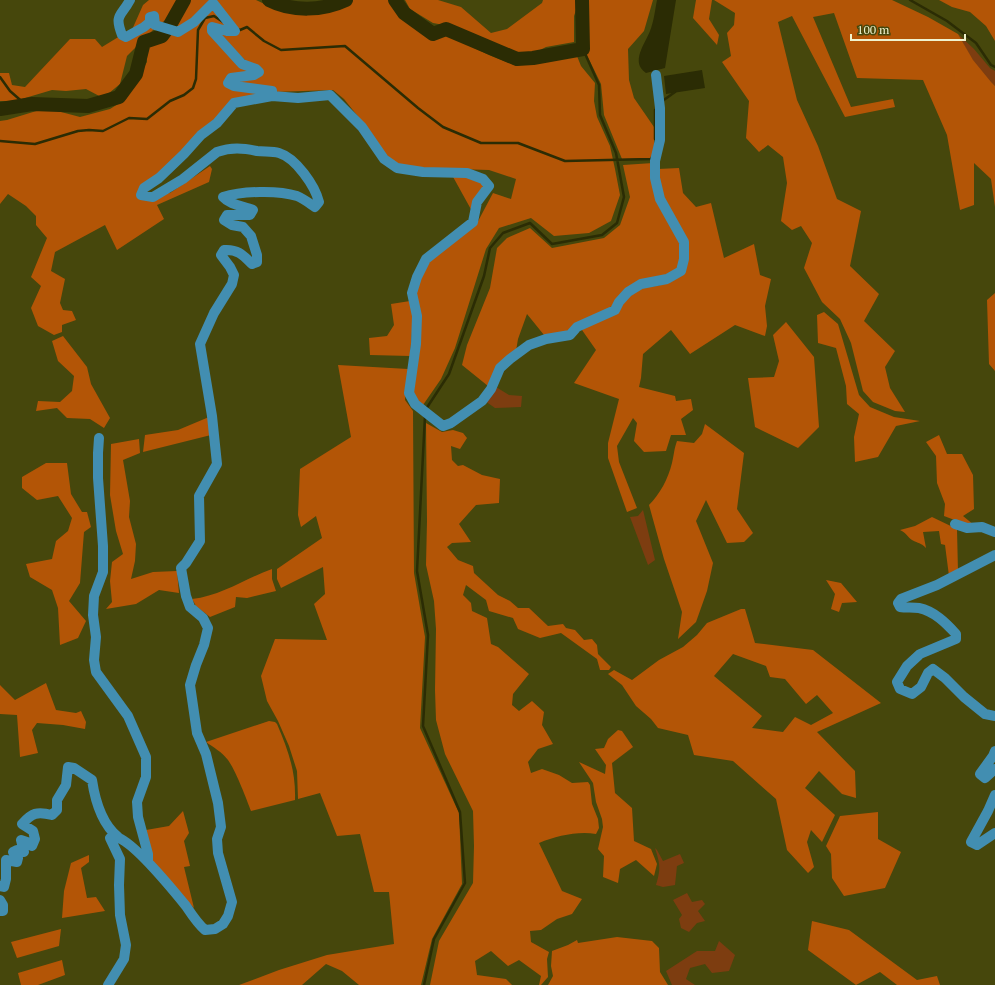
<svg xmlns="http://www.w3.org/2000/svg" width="995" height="985" viewBox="0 0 995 985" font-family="'PT Serif',serif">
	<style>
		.green { fill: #7d3d10 }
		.forest { fill: #b35506; fill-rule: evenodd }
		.water { fill: #2b2c04 }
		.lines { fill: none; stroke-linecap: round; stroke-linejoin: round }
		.stream { stroke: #2b2c04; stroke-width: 2.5 }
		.river { stroke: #2b2c04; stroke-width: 14 }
		.minor { stroke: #428eb1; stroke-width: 10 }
	</style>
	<rect width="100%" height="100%" fill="#46470c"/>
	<path class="green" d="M958 34 974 49 990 68 995 71V86C978 73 968 52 958 34Z
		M496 387 509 395 522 396 521 407 495 408 485 401Z
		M643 510 655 560 648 565 630 517 638 516Z
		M655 848 657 850 663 861 680 854 684 863 677 866 675 885 663 887 656 885C661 868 660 864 655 848Z
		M687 893 692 902 702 900 705 904 698 911 705 921 697 923 689 932 681 928 679 919 682 915 673 900Z
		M719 941 735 955 729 971 712 973 705 964 690 968 686 979 695 985H672L666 971 697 951H715Z"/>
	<path class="forest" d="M149 0H177L166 20 161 23 149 22 131 32 143 5Z
		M187 0H256L275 9 294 13 321 14 351 0H390L398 12 489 55 514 65C534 58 553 48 575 51L581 66 595 83 594 101 597 117 610 146 615 169 620 195 611 221 589 233 554 236 531 218 499 228 486 249 455 348 441 379 423 405 411 394 416 293 421 276 429 261 476 225 493 193 511 199 516 179 489 170 424 168 398 164 386 155 364 124 344 99 333 90 273 92 236 84 248 76 250 66 214 31 236 32 213 1 180 29 171 27Z
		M405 0H438L461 7 491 33 507 29 542 3 543 0H577V7L574 16V42L546 47 536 52 516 55 492 46 444 25 433 23 410 9Z
		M583 0H653L644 31 628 49 629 80 634 98 654 127V158L622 159 604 115 601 84 581 43Z
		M696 0H712L709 19 719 35 717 45 693 18Z
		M714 0H892L928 17 958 34 973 60 991 82 995 86V207L991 179 974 163V205L960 210 947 135 923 80 857 78 834 13 813 17 851 107 893 99 895 107 845 117 792 16 778 22 797 100 818 146 837 199 861 211 850 266 879 294 864 321 895 351 885 367 890 388 905 412 895 411 873 402 863 391 851 343 840 319 822 302 804 268 812 243 801 226 792 230 781 221 787 183 783 157 768 145 759 152 746 138 749 101 722 62 731 56 727 33 734 25 735 13Z
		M939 0H995V41L986 26 970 12 952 7Z
		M213 5 232 29 211 26 256 71 226 85 270 92 232 102 138 196 170 193 210 166 212 169 209 182 157 205 164 219 117 250 105 225 55 252 51 271 65 279 60 303 63 310 72 311 76 320 62 325V332L54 335 38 326 31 308 41 286 31 277 47 238 36 225V216L26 206 8 194 0 204V121L7 120 46 108 80 117 110 109 126 99 147 62 145 46 164 38 169 31 178 34Z
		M151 23 156 27 127 56 120 84 103 98 86 89 66 91 52 90 15 101H0V73H9L12 85 25 87 70 39H95L102 47 120 36Z
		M653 163V180L682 244 678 270 666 278 639 282 614 305 566 333 544 335 527 314 518 339 516 351 488 386 462 365 467 345 490 288 497 248 507 238 530 228 552 248 604 238 620 225 630 197 623 165Z
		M679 168 683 193 696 207 711 203 724 258 754 244 760 275 771 279 765 306 767 326 765 336 735 325 690 354 671 330 643 354 641 378 639 387 675 396 676 401 691 399 693 410 681 419 686 435H671L666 451 644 452 634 441 637 423 633 418 617 446 619 462 637 508 627 512 608 458V443L619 399 574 383 596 350 582 330 643 287 657 286 670 282 689 257 662 196 658 169Z
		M452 175C465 175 477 176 485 187L473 213Z
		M995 293V371L989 364 987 300Z
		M410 301 413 319 410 356 370 355 369 338 387 336 394 325 391 304Z
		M824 312 838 324 859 395 870 407 894 417 920 421 896 426 878 457 855 462 854 437 859 414 847 404 846 386 836 348 818 343 817 315Z
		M786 322 814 357 819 427 798 448 755 427 748 378 774 377 779 361 773 335Z
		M63 336 87 367 91 384 110 418 104 428 90 419 67 418 57 408 36 411 38 401 60 402 72 391 74 376 58 361 52 341Z
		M338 365 408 369 405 400 413 411 414 573 425 637 420 728 459 813 462 884 432 939 421 985H359L342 971 326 964 302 985H239L279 970 327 955 394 944 389 892H374L360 834 337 836 320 793 298 799 297 771 289 746 278 721 267 701 261 676 275 639 327 640 314 604 325 594 323 567 281 588 277 579V569L322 538 316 516 301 527 298 515 300 469 351 437Z
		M209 417 211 435 143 452 145 435 178 430Z
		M426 423 442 432 453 430 463 433 467 438 460 449 451 446 452 460 458 466 463 465 482 475 500 479 499 503 476 505 459 524 471 542 452 543 447 547 458 560 473 566 474 573 498 595 510 601 518 608H529L548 626 563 624 566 628 575 630 584 640 592 639 597 645 598 654 611 667 609 670H600L597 659 561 633 540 638 518 629 513 618 489 611 486 600 466 585 463 595 471 603 472 611 487 618 491 644 498 647 529 674 513 694 512 705 519 711 532 701 544 712 542 725 553 744 538 749 528 762 531 773 542 769 559 775 572 783 588 782 590 785 592 804 598 819 599 828 596 834C577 831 557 836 539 843L562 891 582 899 572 914 557 919 541 930 530 931 531 942 549 952 547 959 548 977 541 985H539L541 976 519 960 508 966 491 951 475 961 477 975 506 979 512 985H430L439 941 473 883 474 846 473 811 445 754 436 720 435 690 436 629 434 601 426 565 427 521Z
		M705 424 744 453 737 509 753 533 744 542 727 543 706 500 696 521 713 563 707 591 696 622 678 639 682 612 664 559 649 505C660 494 668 479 672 463 674 455 674 449 677 441L694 443 702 434Z
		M939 435 947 454H962L973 475 974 509 963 516 974 525 965 524 944 516 945 504 937 483 936 456 926 442Z
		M139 439 140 453 123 460 130 501 129 517 136 544 135 561 131 579 153 572 177 571 179 593 159 590 136 604 106 609 112 602 110 581 112 562 123 554 116 531 110 495 111 444Z
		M46 463H67L71 494 82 512H87L91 527 84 532 80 583 69 601 86 621 78 638 60 645 58 608 52 590 30 577 26 564 52 559 56 541 68 531 72 518 58 496 37 500 22 488V477Z
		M932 517 957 529 958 572 949 576 945 545 941 544 939 531 923 532 926 548C920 542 919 544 912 540 907 537 907 533 900 530L915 526Z
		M272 569V579L276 591 247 598 236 597 235 607 210 617 196 606 192 599C221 596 246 578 272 569Z
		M826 580 841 583 857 602 842 603 839 612 831 609 835 594Z
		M741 609H745L755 643 813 650 881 703 817 732 855 771 856 798 842 794 819 771 805 788 835 815 822 842 811 830 807 842 814 867 808 873 787 850 776 799 733 761 694 755 688 735 658 728 651 719 636 706 622 685 608 674 614 670 632 680 659 660 683 647 697 635 707 623ZM733 654 766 666 770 677 785 679 806 704 817 695 833 713 811 725 795 717 783 732 752 728 762 716 714 676Z
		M46 683 56 710 76 713 81 711 86 722 85 729 63 725 37 723 32 730 38 753 20 757 17 715 0 714V685L15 700Z
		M269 721 275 722 277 724C288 750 296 771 295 800L251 811C246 798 236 771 228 760 222 752 213 747 206 742Z
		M618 730 622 731 633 747 612 763 615 793 632 808 634 841 651 849 657 864 654 876 636 860 620 869 618 883 603 877 604 856 598 849 603 827 602 819 596 802 593 783 579 762 605 774 606 765 595 749 604 748 608 739Z
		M183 811 189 833 184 841 190 866 184 867 194 908 173 888 150 862 146 830 169 826Z
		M878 812V839L901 852 885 888 844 896 832 878 831 854 826 846 840 816Z
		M89 855V862L81 868 87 898 96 897 105 911 62 918 64 891 71 863Z
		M812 921 849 930 917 980 937 976 940 985H897L880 972 856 985 808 950Z
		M61 929 59 946 17 958 11 942Z
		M617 937 652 941 659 948 660 972 668 985H548L553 976 551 966 552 951 568 945 577 940 578 943Z
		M62 960 65 975 38 985H21L18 973Z"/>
	<path class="water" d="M657 0H676L665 68 646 73C630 62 645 44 650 31 654 21 655 10 657 0Z
		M702 70 705 88 666 94 664 76Z"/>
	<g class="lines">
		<path class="stream" d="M910 0 947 21 976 43 991 65 995 67
			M238 29 240 30 247 27 264 41 281 50 345 46 418 108 443 127 481 143H518L565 161 651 159 652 157
			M0 77 10 91 26 105
			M661 102 675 92
			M655 139V110
			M0 141 35 144 78 131 89 130 103 131 129 118 147 119 170 101 184 95 193 88 196 79 198 30 205 18 214 16 223 22
			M426 409 449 374 484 276 490 248 503 233 530 223 552 244 602 235 617 223 624 197 616 153 600 115 599 85 583 49
			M424 985 434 939 465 883 460 812 423 726 428 635 417 571 425 416"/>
		<path class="river" d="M269 0C292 12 323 11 346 0
			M395 0 404 13 433 34 446 29 517 59 533 58 583 49 582 0
			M0 109 32 104 88 106 119 97 136 74 144 42 162 36 170 25 184 0"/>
		<path class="minor" d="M130 0C121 17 114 14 122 35L126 37 144 27 150 22V17L154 16 155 25 178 32 194 22 213 3 235 31H227L212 27V31L242 64 256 69 259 72 254 75 231 78 228 83 234 86 272 91V96
			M99 438 98 453V478L103 546V572L94 596 93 615 96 637 94 660 96 672 128 716 146 757V777L137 802 138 817 148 854V862
			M955 524 967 528 982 527 995 532
			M995 555 937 585 901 599 898 603 900 607C906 608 913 607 919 608 934 611 946 623 956 634V639L920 654 907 666 897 682 900 689 912 694 921 687 928 673 933 669 945 678 964 697 985 714 995 716
			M995 751 993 756 980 774 985 778 995 769
			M995 795 988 811 971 842 977 845 995 833
			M0 886 4 887 6 879V860L17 862 18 858 13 852 17 850 24 852 21 840 27 842 32 846 35 839 33 831 22 824C32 813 37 811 52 815L57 810V800L66 785 68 767 74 768 92 780C95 800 102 824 118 837
			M0 900 3 905V911H0
			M108 985 124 959 126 945 120 915 119 885 120 859 110 838C113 838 116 837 119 838 137 846 173 890 186 906 192 915 197 923 205 930L215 929 223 924 228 916 232 902 218 853 217 839 221 827 218 803 206 754 197 733 190 685 196 665 204 645 208 628 203 618 190 607 186 596 181 568 186 563 200 541 199 496 217 464 212 416 200 344 214 313 232 284 234 275 230 267 221 255 224 250C238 249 243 255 252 264L257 262V255L251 236 243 227 232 225 224 220 227 215H250L253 210C243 206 230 205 223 197 242 191 278 190 297 196 304 199 309 203 315 207L319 202C315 186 296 158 279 153 272 151 264 152 257 151 243 148 231 147 217 152L183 179 153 197 141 195 144 188 159 178 184 154 201 135 217 123 234 103 272 96 298 98 330 95 362 127 384 159 397 168 423 172 467 173 483 179 489 186 477 202 473 222 426 259 417 277 412 293 417 316 416 344 409 393 415 404 443 426 451 423 482 401 491 389 500 368 510 359 529 345 546 339 570 335 577 327 615 310 619 302 628 292 641 284 667 279 681 271 684 259V242L660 199 655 178V161L660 140V108L656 75"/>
	</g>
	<path d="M851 34v6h114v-6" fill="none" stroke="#f0f2cd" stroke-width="2"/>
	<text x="857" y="34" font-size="12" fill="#f0f2cd" stroke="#46470c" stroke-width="3" paint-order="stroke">100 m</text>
</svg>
